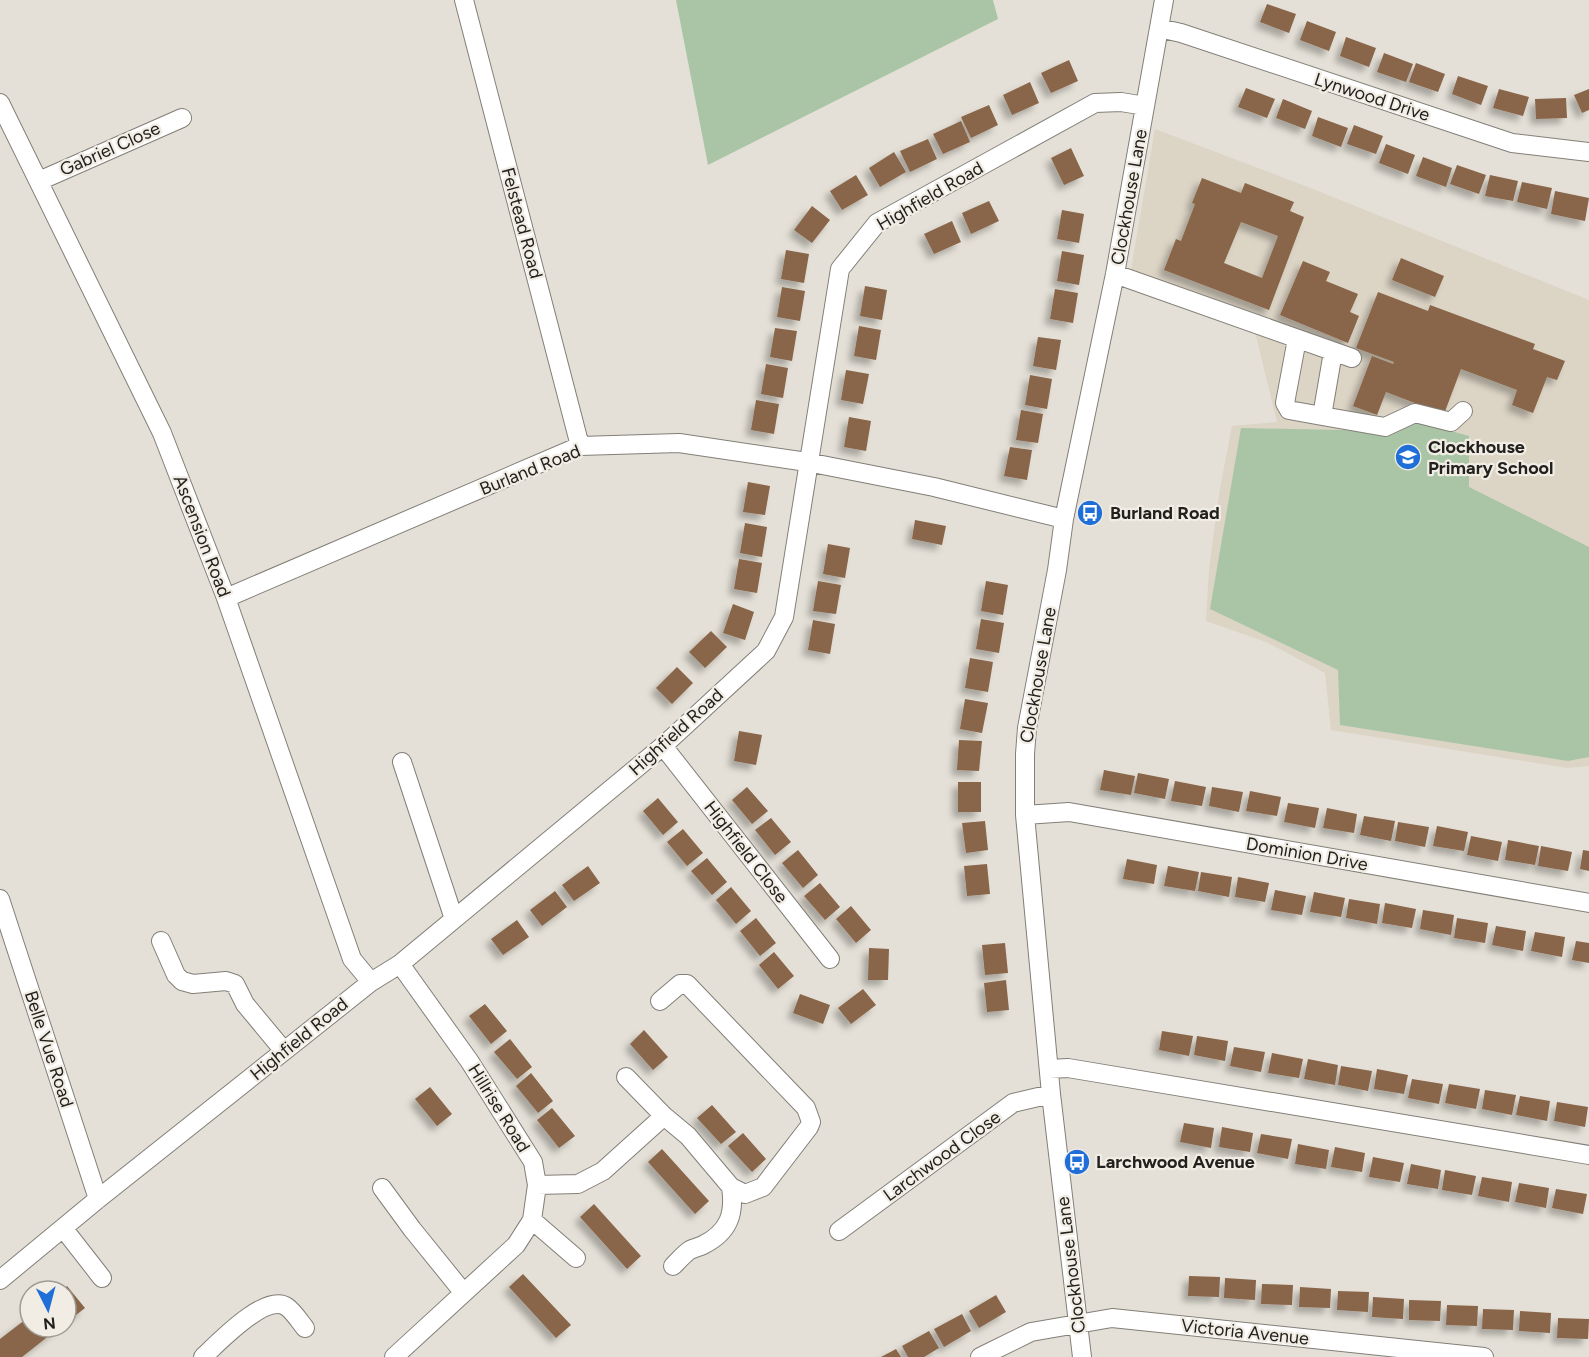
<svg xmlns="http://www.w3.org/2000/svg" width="1589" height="1357" viewBox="0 0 1589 1357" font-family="Figtree,sans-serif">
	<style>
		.built { fill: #dcd4c5 }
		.green { fill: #a9c5a6 }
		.building { fill: #896548; fill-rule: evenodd; filter: url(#shadow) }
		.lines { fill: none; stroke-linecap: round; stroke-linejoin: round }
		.minor-casing { stroke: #827f77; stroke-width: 20 }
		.minor { stroke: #fff; stroke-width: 18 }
		.labels { text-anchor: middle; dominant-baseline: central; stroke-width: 4.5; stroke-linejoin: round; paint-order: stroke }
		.street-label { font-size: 18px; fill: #22211d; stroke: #f1ede4 }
		.poi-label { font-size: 18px; font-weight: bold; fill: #22211d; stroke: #f1ede4; text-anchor: start }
	</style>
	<defs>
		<filter id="shadow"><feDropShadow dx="-5.5" dy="5.5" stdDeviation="3" flood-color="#0004"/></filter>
	</defs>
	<rect width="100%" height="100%" fill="#e4e0d7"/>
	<path class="built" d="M1155 129 1308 187 1589 300V766L1567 768 1331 730 1325 673 1266 642 1206 621 1209 569 1220 488 1232 426 1277 422 1253 324 1129 281Z"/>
	<path class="green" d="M676 0H993L998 19 708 165Z
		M1415 421 1469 436V487L1589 547V757L1568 761 1340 725 1338 670 1210 609 1241 428 1388 431Z"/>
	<path class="building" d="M1267 4 1296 14 1289 33 1260 22Z
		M1307 21 1336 32 1329 51 1300 40Z
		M1346 37 1376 48 1369 67 1340 56Z
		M1384 53 1413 64 1406 82 1377 72Z
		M1069 60 1078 81 1051 93 1041 73Z
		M1416 63 1445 74 1438 92 1409 82Z
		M1458 76 1488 86 1481 105 1452 94Z
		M1030 82 1039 103 1012 115 1003 95Z
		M1246 88 1275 99 1267 118 1238 107Z
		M1499 89 1529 97 1523 116 1493 108Z
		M1589 89V110L1582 113 1574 95Z
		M1566 98 1567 118 1536 119 1535 99Z
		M1283 99 1312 111 1305 129 1276 118Z
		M989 105 998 125 971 138 961 117Z
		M1318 117 1348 128 1341 147 1312 136Z
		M961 121 970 142 943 154 933 134Z
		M1354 125 1383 136 1376 154 1347 144Z
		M928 139 937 159 910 172 900 151Z
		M1386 144 1415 155 1408 174 1379 163Z
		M1071 148 1084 176 1064 185 1051 158Z
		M894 152 906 172 880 187 869 168Z
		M1423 157 1452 168 1446 187 1416 176Z
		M1457 165 1486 175 1479 194 1450 184Z
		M856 175 868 195 842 210 830 191Z
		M1490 175 1518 181 1513 201 1485 196Z
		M1202 178 1241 193 1245 183 1294 202 1290 211 1304 217 1269 310 1164 270 1176 239 1181 241 1195 204 1192 203ZM1241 222 1278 236 1262 278 1224 263Z
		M1522 182 1552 188 1547 209 1517 202Z
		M1555 191 1589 198 1585 221 1551 214Z
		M989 201 999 221 971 234 962 213Z
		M812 206 830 220 812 243 794 230Z
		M1062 210 1084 214 1079 243 1057 239Z
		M952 221 961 242 934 254 924 234Z
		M786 250 809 254 804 283 781 279Z
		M1062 251 1084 255 1079 285 1057 281Z
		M1401 258 1444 276 1435 297 1392 280Z
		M1303 261 1330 272 1326 281 1358 294 1350 312 1359 316 1348 343 1280 315Z
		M865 286 887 290 882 320 860 316Z
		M782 287 805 291 800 321 777 317Z
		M1055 289 1078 293 1073 323 1050 319Z
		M1378 292 1428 311 1430 305 1535 344 1533 349 1565 361 1557 380 1547 377 1533 413 1512 405 1517 390 1461 369 1444 414 1386 392 1377 415 1353 406 1372 356 1393 364 1394 362 1356 348Z
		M859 326 881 330 876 360 854 356Z
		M775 328 797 331 792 361 770 357Z
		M1038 337 1061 340 1056 370 1033 366Z
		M766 364 788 368 783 398 761 394Z
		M846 370 869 374 863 404 841 400Z
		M1030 375 1052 379 1047 409 1025 405Z
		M756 400 779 404 774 434 751 430Z
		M1021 410 1043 414 1038 443 1016 440Z
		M849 417 871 421 866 451 844 447Z
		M1010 447 1032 450 1027 480 1004 476Z
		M748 482 770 486 765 515 743 512Z
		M915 520 946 526 942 545 912 539Z
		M745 523 767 527 762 557 740 553Z
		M828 544 850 548 845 578 823 574Z
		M739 559 762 563 757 593 734 589Z
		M818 581 841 585 836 614 813 611Z
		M986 581 1008 585 1003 615 981 611Z
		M733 604 754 612 745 640 723 633Z
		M981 619 1004 623 999 653 976 649Z
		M813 620 835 624 830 654 808 650Z
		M711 631 727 647 705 668 689 652Z
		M970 658 993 662 988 692 965 688Z
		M677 667 693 683 672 704 656 688Z
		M965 699 988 703 982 733 960 729Z
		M739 731 762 735 756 765 734 761Z
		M959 740 982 741 979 771 957 770Z
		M1104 770 1135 776 1131 795 1100 790Z
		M1138 773 1169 779 1165 799 1134 793Z
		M1175 781 1206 787 1202 806 1171 801Z
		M958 782H981V812H958Z
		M747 787 768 811 752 824 732 800Z
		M1212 787 1243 792 1239 812 1209 806Z
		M1250 791 1281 797 1277 816 1246 811Z
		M658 798 678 822 663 835 643 811Z
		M1288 803 1319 808 1315 828 1284 822Z
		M1327 808 1357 814 1354 833 1323 828Z
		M1364 816 1395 821 1391 841 1360 835Z
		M771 818 791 842 775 855 755 830Z
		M985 821 988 850 966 853 962 823Z
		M1398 822 1429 827 1425 847 1395 841Z
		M1437 826 1468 832 1464 851 1433 846Z
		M683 829 703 853 687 866 667 842Z
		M1471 836 1502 842 1498 861 1467 855Z
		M1508 840 1539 846 1535 865 1505 860Z
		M1541 846 1572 852 1568 871 1538 866Z
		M798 850 818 875 803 888 782 863Z
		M1583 850 1589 851V871L1580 869Z
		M707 858 727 882 712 895 691 871Z
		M1127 859 1157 865 1154 884 1123 879Z
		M987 864 990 894 967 896 964 866Z
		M588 866 600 883 574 901 562 885Z
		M1168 866 1199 872 1195 891 1164 886Z
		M1201 872 1232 877 1229 897 1198 891Z
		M1238 877 1269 883 1265 902 1235 897Z
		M820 883 840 907 825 920 804 896Z
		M731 887 751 911 736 924 716 900Z
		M1275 890 1306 896 1302 915 1271 910Z
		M555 891 567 907 542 926 530 910Z
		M1314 892 1345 898 1341 917 1310 912Z
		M1349 899 1380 904 1377 924 1346 918Z
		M1385 903 1416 909 1412 928 1382 923Z
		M851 906 871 930 856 943 836 919Z
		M1423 910 1454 915 1451 935 1420 929Z
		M756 918 776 943 760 956 740 931Z
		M1457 918 1488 923 1485 943 1454 938Z
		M517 920 529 937 503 955 491 939Z
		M1496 926 1526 931 1523 951 1492 945Z
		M1535 932 1565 937 1562 957 1531 951Z
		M1576 941 1589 943V963L1572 960Z
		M1005 943 1008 973 985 975 982 945Z
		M869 948 889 949 888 980H868Z
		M774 952 794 976 778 989 759 965Z
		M1006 980 1009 1010 987 1012 984 983Z
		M863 989 876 1005 851 1024 838 1008Z
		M800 994 830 1005 823 1024 793 1013Z
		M485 1004 507 1031 491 1044 469 1016Z
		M644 1030 668 1057 653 1070 630 1044Z
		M1162 1031 1193 1036 1189 1056 1159 1050Z
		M1197 1036 1228 1041 1225 1061 1194 1055Z
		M510 1039 532 1067 517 1079 494 1052Z
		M1234 1047 1265 1052 1261 1072 1230 1066Z
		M1272 1053 1303 1059 1299 1078 1268 1073Z
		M1308 1059 1338 1065 1335 1085 1304 1079Z
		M1341 1066 1372 1071 1368 1091 1338 1085Z
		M1377 1069 1408 1075 1404 1094 1374 1089Z
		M531 1073 553 1101 538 1113 516 1086Z
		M1412 1079 1443 1084 1439 1104 1408 1098Z
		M1449 1084 1480 1089 1476 1109 1445 1103Z
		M430 1087 452 1114 437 1126 415 1099Z
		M1485 1090 1516 1095 1512 1115 1482 1109Z
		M1520 1096 1550 1101 1547 1121 1516 1115Z
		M1557 1102 1588 1107 1585 1127 1554 1121Z
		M712 1105 736 1132 721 1144 697 1118Z
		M552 1108 575 1136 559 1148 537 1120Z
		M1184 1123 1214 1128 1211 1148 1180 1142Z
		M1222 1127 1253 1133 1250 1152 1219 1147Z
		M743 1133 766 1159 752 1172 728 1146Z
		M1261 1134 1292 1139 1288 1159 1257 1153Z
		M1298 1144 1329 1150 1326 1169 1295 1164Z
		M1335 1147 1365 1153 1362 1172 1331 1167Z
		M662 1149 709 1201 695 1214 648 1162Z
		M1373 1157 1404 1163 1400 1182 1369 1177Z
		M1411 1164 1441 1170 1438 1189 1407 1184Z
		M1445 1170 1476 1176 1472 1195 1442 1190Z
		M1482 1177 1512 1182 1509 1202 1478 1196Z
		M1519 1183 1549 1188 1546 1208 1515 1202Z
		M1556 1189 1587 1194 1583 1214 1552 1208Z
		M594 1204 641 1256 627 1269 580 1217Z
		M523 1274 571 1325 556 1338 509 1287Z
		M1189 1276 1220 1277 1219 1297 1188 1296Z
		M1225 1278 1256 1280 1255 1300 1224 1298Z
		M1262 1284 1293 1285 1292 1305 1261 1304Z
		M67 1286 85 1308 66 1323V1291H61Z
		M1300 1287 1331 1289 1330 1308 1299 1307Z
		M1338 1291 1369 1292 1368 1312 1337 1310Z
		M996 1295 1006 1312 979 1328 969 1311Z
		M1373 1297 1404 1299 1403 1319 1372 1317Z
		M1409 1300 1441 1301 1440 1321 1409 1320Z
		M1447 1305 1478 1306 1477 1326 1446 1325Z
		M1483 1309 1514 1310 1513 1330 1482 1329Z
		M1520 1311 1551 1313 1550 1333 1519 1331Z
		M962 1314 971 1331 944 1347 934 1329Z
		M30 1316V1327H60L22 1357H0V1339Z
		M1558 1318 1589 1319 1588 1339 1557 1338Z
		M929 1331 939 1348 924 1357H908L902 1346Z
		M896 1349 901 1357H881Z"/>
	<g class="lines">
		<g class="minor-casing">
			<path id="minor" d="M464 0 580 446
				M1159 28 1181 33 1512 143 1589 152
				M0 103 162 433 226 598 352 959 371 982
				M39 181 182 118
				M1115 274 1352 358
				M1297 339 1285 403 1289 410 1322 416 1333 352
				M1322 416 1385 427 1415 413 1451 422 1463 411
				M226 598 580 446 679 443 807 462 934 487 1064 519
				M663 746 830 959
				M402 762 454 919
				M1025 815 1069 812 1589 903
				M0 899 98 1199
				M161 941 176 975 182 981 193 984 226 981 235 984 245 1004 284 1051
				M1049 1069 1068 1068 1589 1155
				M626 1077 664 1116 688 1136 731 1187 745 1194 763 1187 809 1127 811 1122 806 1108 687 984H680L660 1001
				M537 1185 578 1184 603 1171 664 1116
				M382 1188 412 1229 463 1292
				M532 1220 576 1258
				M63 1228 102 1278
				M839 1231 1013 1103 1051 1094
				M673 1266C678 1261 684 1254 690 1250 694 1248 699 1247 703 1245 729 1232 735 1214 731 1187
				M0 1280 98 1199 371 982 400 964 663 746 766 651 784 617 840 269 877 223 1095 103 1121 102 1145 106
				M203 1357C218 1343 266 1292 287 1307 294 1312 300 1322 305 1328
				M394 1357 516 1245 532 1220 537 1185 533 1162 470 1062 400 964
				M980 1357 1031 1332 1112 1318 1484 1357
				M1082 1357 1051 1094 1025 815V754L1027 728 1057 570 1064 519 1115 274 1164 0"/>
		</g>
		<use href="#minor" class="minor"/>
	</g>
	<defs>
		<g id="school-disc" transform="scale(1.35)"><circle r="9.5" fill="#206fd9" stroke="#f1ede4"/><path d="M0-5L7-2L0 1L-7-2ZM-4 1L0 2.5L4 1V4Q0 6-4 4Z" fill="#fff"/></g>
		<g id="bus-disc" transform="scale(1.35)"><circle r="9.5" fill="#206fd9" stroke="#f1ede4"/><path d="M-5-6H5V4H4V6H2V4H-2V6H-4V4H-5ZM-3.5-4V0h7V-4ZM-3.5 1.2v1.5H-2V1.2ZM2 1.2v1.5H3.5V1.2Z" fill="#fff"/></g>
	</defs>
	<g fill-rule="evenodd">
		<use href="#school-disc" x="1408" y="457"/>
		<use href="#bus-disc" x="1090" y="513"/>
		<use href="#bus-disc" x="1077" y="1162"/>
	</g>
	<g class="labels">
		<g class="street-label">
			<text transform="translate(1372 97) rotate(18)">Lynwood Drive</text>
			<text transform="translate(110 149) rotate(-24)">Gabriel Close</text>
			<text transform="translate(930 196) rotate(-30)">Highfield Road</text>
			<text transform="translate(1129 197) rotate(-80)">Clockhouse Lane</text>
			<text transform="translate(522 223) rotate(75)">Felstead Road</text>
			<text transform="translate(530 470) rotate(-22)">Burland Road</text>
			<text transform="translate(202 536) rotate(69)">Ascension Road</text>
			<text transform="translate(1038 675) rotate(-80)">Clockhouse Lane</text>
			<text transform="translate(676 732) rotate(-42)">Highfield Road</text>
			<text transform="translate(746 852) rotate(52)">Highfield Close</text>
			<text transform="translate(1307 854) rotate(10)">Dominion Drive</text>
			<text transform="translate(299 1039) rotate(-39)">Highfield Road</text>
			<text transform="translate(49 1049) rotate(72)">Belle Vue Road</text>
			<text transform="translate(499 1108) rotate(58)">Hillrise Road</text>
			<text transform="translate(942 1156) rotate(-36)">Larchwood Close</text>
			<text transform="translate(1071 1265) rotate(-97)">Clockhouse Lane</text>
			<text transform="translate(1245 1332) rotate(6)">Victoria Avenue</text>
		</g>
		<g class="poi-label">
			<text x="1428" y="447">Clockhouse<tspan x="1428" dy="21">Primary School</tspan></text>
			<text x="1110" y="513">Burland Road</text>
			<text x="1096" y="1162">Larchwood Avenue</text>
		</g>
	</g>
	<g transform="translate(48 1309) rotate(174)"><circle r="28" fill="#f1ede4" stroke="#9e9b94" stroke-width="1.5"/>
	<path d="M0-4.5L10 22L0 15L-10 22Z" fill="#206fd9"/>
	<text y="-9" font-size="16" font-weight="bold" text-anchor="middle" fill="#22211d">N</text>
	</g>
</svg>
